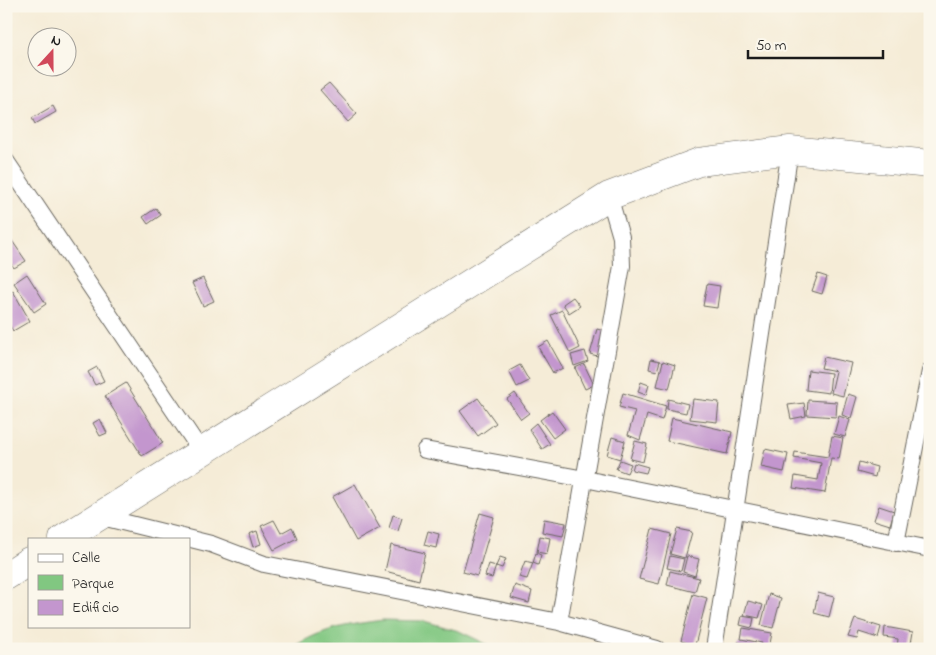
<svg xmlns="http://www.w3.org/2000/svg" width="936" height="655" viewBox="0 0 936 655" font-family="'Indie Flower',sans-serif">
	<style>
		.green { fill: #81c781; stroke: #4e724e }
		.building { fill: #c396ce }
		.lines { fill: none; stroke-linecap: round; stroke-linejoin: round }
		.street-casing { stroke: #68655d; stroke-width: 18 }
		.highway-casing { stroke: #68655d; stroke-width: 29 }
		.street { stroke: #fff; stroke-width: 16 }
		.highway { stroke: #fff; stroke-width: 28 }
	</style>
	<rect width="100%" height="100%" fill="#fbf7ec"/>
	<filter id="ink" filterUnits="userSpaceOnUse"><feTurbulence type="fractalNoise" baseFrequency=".02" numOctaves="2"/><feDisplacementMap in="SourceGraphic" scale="10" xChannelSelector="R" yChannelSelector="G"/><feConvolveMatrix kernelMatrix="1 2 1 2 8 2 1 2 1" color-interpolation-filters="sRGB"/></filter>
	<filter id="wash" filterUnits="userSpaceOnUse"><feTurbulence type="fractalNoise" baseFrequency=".0096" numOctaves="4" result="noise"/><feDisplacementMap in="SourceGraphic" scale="20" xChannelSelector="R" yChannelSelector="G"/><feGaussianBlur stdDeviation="1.12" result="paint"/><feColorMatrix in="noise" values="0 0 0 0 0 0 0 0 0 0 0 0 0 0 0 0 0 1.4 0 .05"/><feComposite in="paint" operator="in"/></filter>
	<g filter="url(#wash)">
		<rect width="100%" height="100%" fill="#f5ecd7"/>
		<path class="green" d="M383 620 424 621 459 631 497 649H290C322 628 346 625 383 620Z"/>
		<g id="blocks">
			<path class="building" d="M329 83 357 114 348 122 320 90Z
				M53 106 56 112 35 124 32 118Z
				M156 208 161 215 148 224 143 217Z
				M6 232 26 261 14 268 6 256Z
				M27 274 46 304 34 312 14 283Z
				M818 274 827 277 822 294 812 291Z
				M203 278 214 301 203 306 192 283Z
				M707 284 720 286 717 308 703 306Z
				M13 291 30 321 13 331 6 319V295Z
				M573 297 580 306 569 313 563 304Z
				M562 310 580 348 570 353 551 315Z
				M597 329 608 332 601 357 590 354Z
				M548 341 563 368 553 373 538 347Z
				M585 351 588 361 574 366 571 355Z
				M824 357 851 363 843 396 831 393 836 371 821 368Z
				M651 359 660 361 657 371 649 369Z
				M663 361 675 365 669 389 657 386Z
				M584 364 594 385 585 389 575 368Z
				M520 365 529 381 517 387 509 371Z
				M97 367 104 381 95 385 88 372Z
				M808 370 831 373 829 393 806 390Z
				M641 382 649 385 646 395 638 392Z
				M126 383 163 443 142 456 105 396Z
				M515 393 529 413 521 419 507 399Z
				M623 393 666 406 662 420 647 415 640 440 628 435 635 411 619 407Z
				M848 394 857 397 851 418 842 415Z
				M478 398 496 423 478 436 460 411Z
				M668 399 688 404 686 413 667 409Z
				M693 399 719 402 717 422 690 419Z
				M808 400 837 402 836 417 807 415Z
				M804 403 806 416 791 419 788 405Z
				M552 411 565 429 553 438 540 420Z
				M839 416 850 420 845 437 834 434Z
				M672 418 732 432 727 454 667 441Z
				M100 419 107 433 100 436 93 423Z
				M536 423 550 444 542 449 529 429Z
				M832 436 843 438 839 459 831 458 825 493 793 488 795 476 818 480 821 463 794 458 795 452 828 457Z
				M612 437 625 441 620 459 607 455Z
				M635 441 647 444 643 462 630 459Z
				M765 449 788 454 784 472 761 467Z
				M620 460 631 464 627 473 616 469Z
				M859 462 877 467 875 477 857 472Z
				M634 463 648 467 646 473 632 470Z
				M355 484 380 528 356 541 332 497Z
				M879 506 894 511 890 525 874 520Z
				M480 513 494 517 477 576 463 572Z
				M393 515 402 518 398 531 389 528Z
				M544 519 566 523 563 536 542 532Z
				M274 520 281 533 292 527 297 538 274 550 261 526Z
				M652 529 671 534 659 584 639 579Z
				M677 529 692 532 685 558 670 554Z
				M257 531 261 544 253 547 249 534Z
				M428 531 439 534 436 548 424 545Z
				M540 536 550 538 547 554 537 552Z
				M391 545 425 553 419 580 385 571Z
				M536 553 541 555 538 565 533 563Z
				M670 556 684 559 681 571 667 568Z
				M687 556 699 559 695 576 683 572Z
				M500 557 506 559 502 568 496 566Z
				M525 561 533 563 527 579 519 577Z
				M489 564 496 566 492 578 485 576Z
				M670 571 699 578 695 592 667 585Z
				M515 585 532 591 529 603 511 598Z
				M818 593 834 597 829 617 814 613Z
				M693 594 707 598 695 645 681 641Z
				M769 594 781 598 773 628 761 625Z
				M748 601 763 605 759 618 744 615Z
				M742 616 754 618 752 628 740 625Z
				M855 619 881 627 878 638 859 632 857 639 848 637Z
				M885 627 913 632 910 649 897 648 898 639 884 637Z
				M743 628 772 633 769 649H760L762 643 741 639Z
				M738 642 758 646V649H737Z"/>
		</g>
	</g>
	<g filter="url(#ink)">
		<use href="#blocks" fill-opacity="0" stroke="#68655d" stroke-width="1"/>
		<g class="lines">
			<g class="street-casing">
				<path id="street" d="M6 161 201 451
					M425 450 585 479 930 549
					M98 516 211 544 264 564 559 622 657 649
					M896 543 930 371
					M559 622 622 266 621 237 609 196
					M714 649 790 150"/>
			</g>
			<g class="highway-casing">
				<path id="highway" d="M63 539 609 196 699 162 790 150 930 164
					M6 576 29 561"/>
			</g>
			<use href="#street" class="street"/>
			<use href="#highway" class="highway"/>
		</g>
	</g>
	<rect width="936" height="655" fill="none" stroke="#fbf7ec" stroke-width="25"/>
	<rect x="28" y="538" width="162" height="90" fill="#fbf7ec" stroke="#a29f99"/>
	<rect x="38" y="554" width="25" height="8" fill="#ffffff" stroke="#a29f99"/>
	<text x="72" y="562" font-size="15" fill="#1c1c1c">Calle</text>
	<rect x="38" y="575" width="25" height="15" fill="#81c781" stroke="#a29f99"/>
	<text x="72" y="588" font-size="15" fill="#1c1c1c">Parque</text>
	<rect x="38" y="600" width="25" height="15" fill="#c396ce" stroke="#a29f99"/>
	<text x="72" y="612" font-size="15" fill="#1c1c1c">Edificio</text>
	<g transform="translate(52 52) rotate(21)"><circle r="24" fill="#fbf7ec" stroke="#a29f99"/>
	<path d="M0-4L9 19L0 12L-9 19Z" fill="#d1495b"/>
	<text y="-8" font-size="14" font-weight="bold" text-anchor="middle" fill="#1c1c1c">N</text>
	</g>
	<path d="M748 50v8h135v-8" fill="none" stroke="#1c1c1c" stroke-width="2.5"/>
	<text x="756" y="50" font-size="15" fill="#1c1c1c" stroke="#fbf7ec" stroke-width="4" paint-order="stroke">50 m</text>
</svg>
